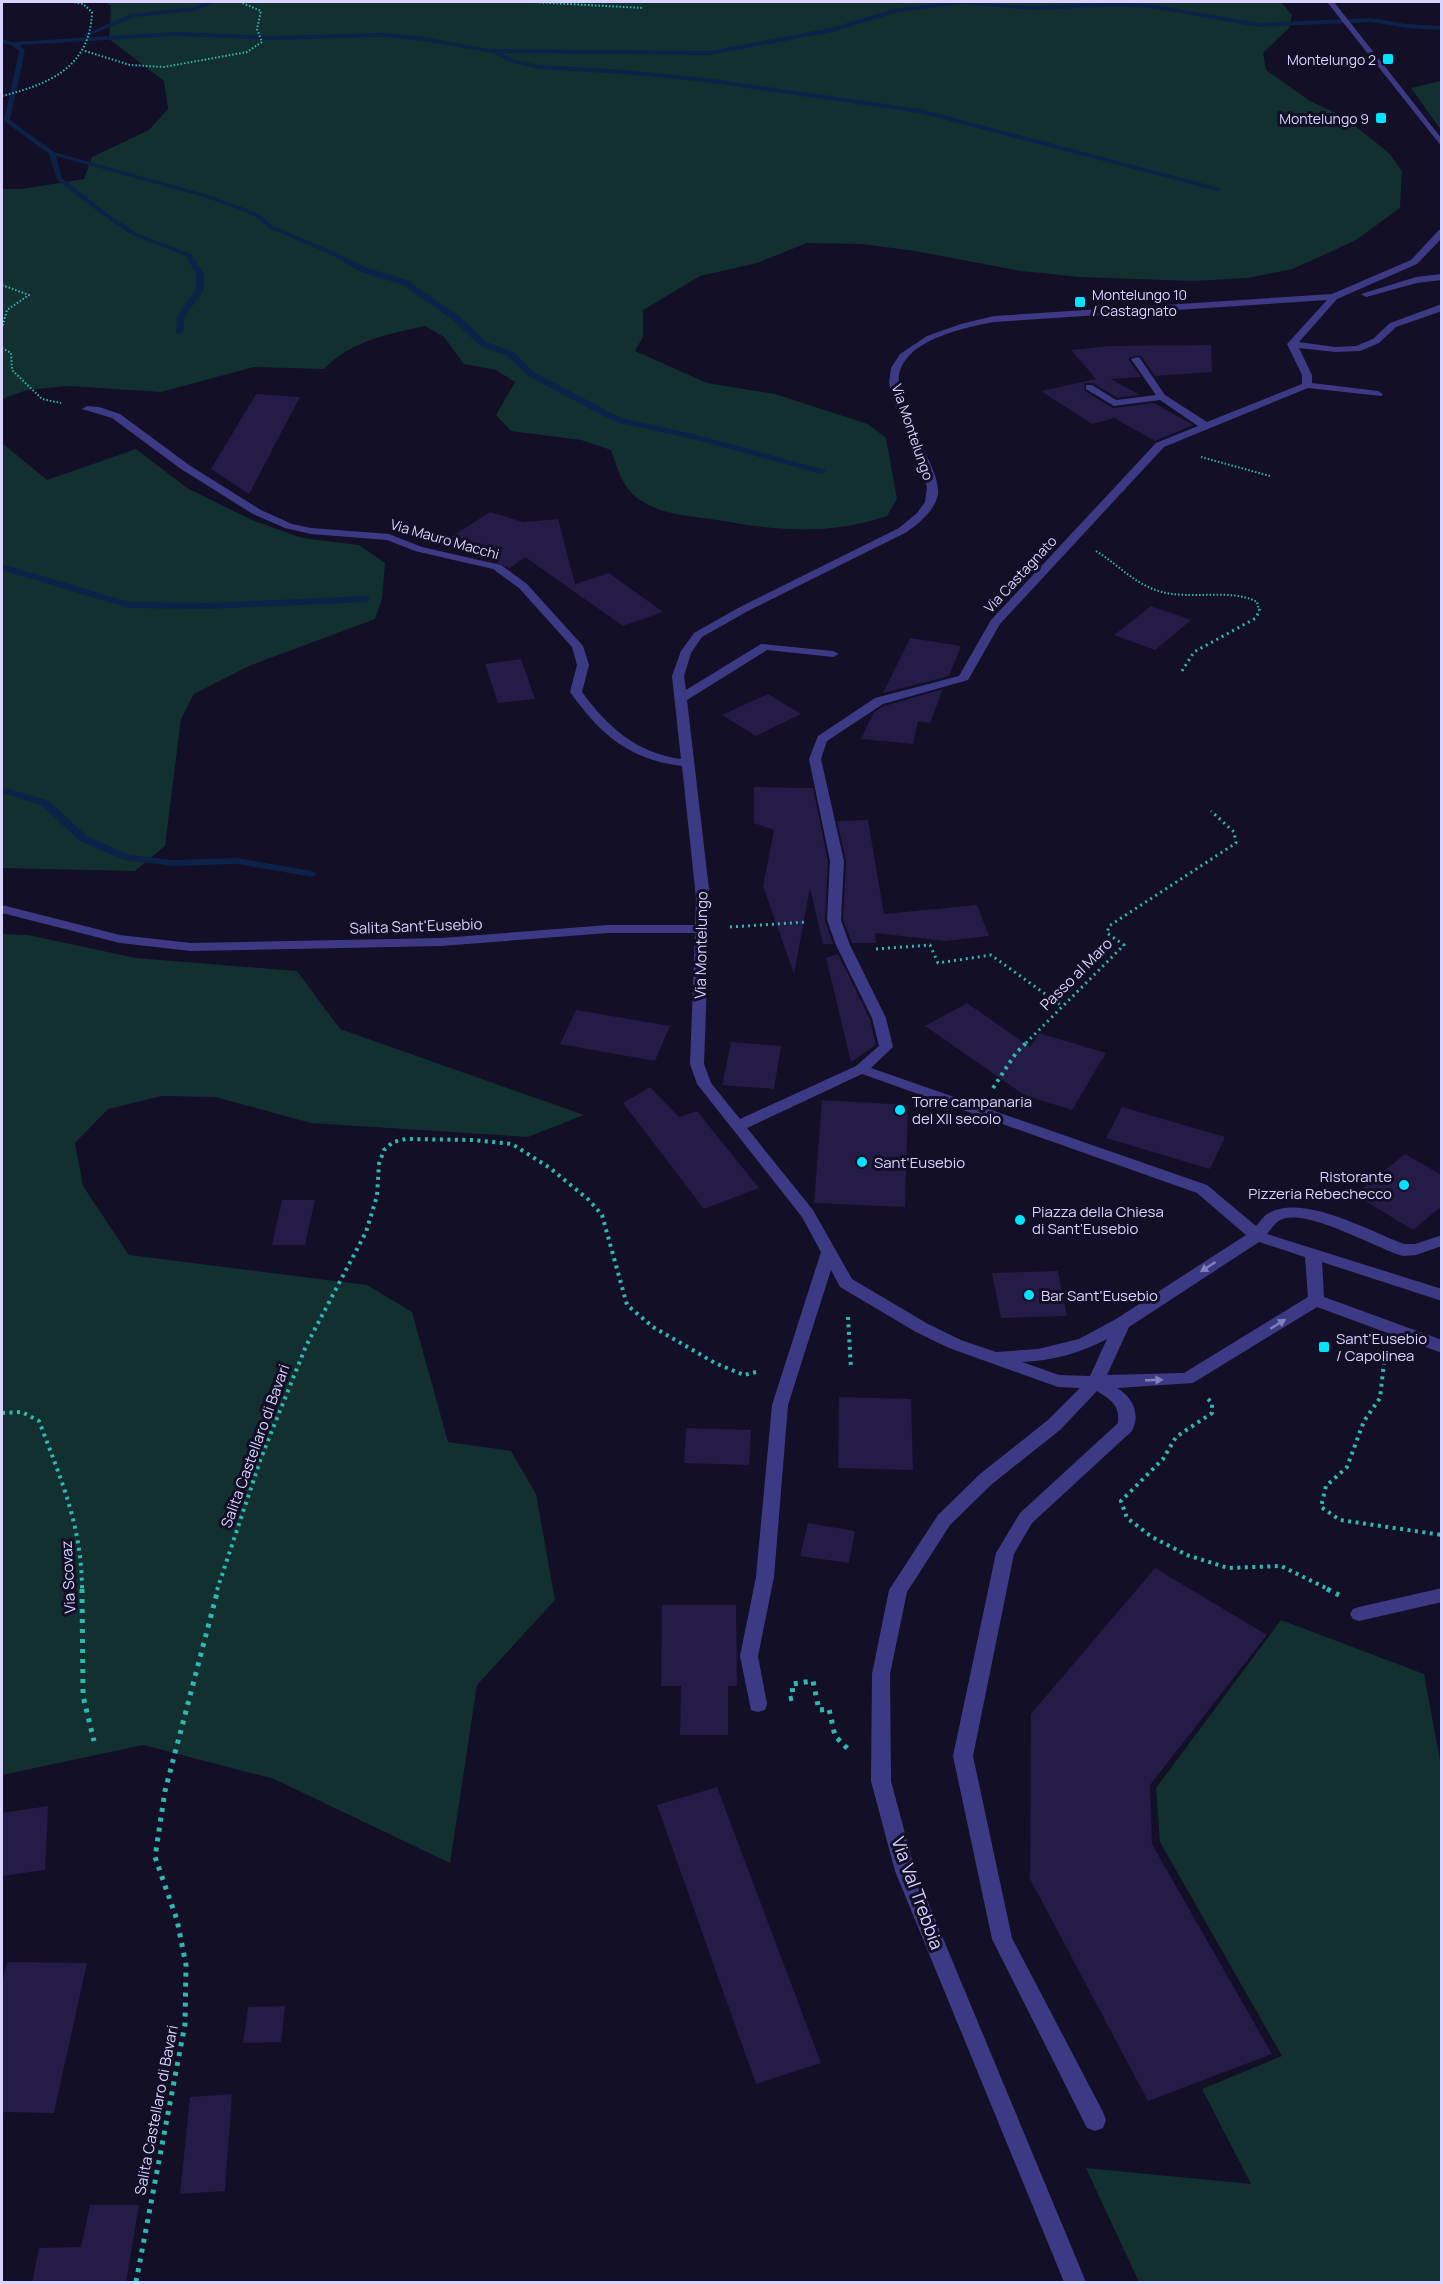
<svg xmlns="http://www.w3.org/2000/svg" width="1443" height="2284" viewBox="0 0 1443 2284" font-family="Manrope,sans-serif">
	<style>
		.green { fill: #12302f }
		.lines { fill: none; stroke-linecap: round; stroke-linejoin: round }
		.stream { fill: #0c2248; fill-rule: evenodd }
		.building { fill: #241b47 }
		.path-far3 { stroke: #2fb8b0; stroke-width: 2; stroke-dasharray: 1.5 2; stroke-linecap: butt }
		.path-far2 { stroke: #2fb8b0; stroke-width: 3; stroke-dasharray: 2 4; stroke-linecap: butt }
		.path-far1 { stroke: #2fb8b0; stroke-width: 4; stroke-dasharray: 3 4.5; stroke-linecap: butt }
		.path { stroke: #2fb8b0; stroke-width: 5; stroke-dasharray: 4 6; stroke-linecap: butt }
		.minor { fill: #3d3a85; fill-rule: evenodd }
		.oneway { fill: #837fbc }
		.poi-dot { fill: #00e5ff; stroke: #130f26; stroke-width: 2 }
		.labels { text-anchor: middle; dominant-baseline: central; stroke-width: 6; stroke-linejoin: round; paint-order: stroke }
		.far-poi-label { font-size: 14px; fill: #d9d4ff; stroke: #130f26; text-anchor: end }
		.far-street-label { font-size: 14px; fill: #d9d4ff; stroke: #130f26 }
		.street-label { font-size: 15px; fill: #d9d4ff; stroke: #130f26 }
		.poi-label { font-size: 15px; fill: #d9d4ff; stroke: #130f26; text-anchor: start }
		.near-street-label { font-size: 18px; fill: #d9d4ff; stroke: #130f26 }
	</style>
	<rect width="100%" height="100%" fill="#130f26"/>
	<path class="green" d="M106 2H1281L1292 15 1289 28 1263 53 1266 70 1310 101 1344 117 1389 153 1402 171 1400 208 1356 240 1326 254 1292 269 1248 278 1194 281 1080 277 1021 271 915 251 862 244 807 243 757 263 700 276 643 310V337L635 351 707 383 775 394 868 424 886 438 897 499 887 516C824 537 775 530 711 519 687 516 661 514 640 500 622 488 618 469 611 450L581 440 511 431 496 415 515 382 496 370 464 364 444 337 425 326C388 334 351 341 324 369L254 367 161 392 69 386 27 390 2 399V189H22L84 179 92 157 149 130 168 109 164 81 109 39 111 6Z
		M1441 81H1442L1441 130 1411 88Z
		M2 443 47 480 136 449 187 488 252 520 302 538 359 545 385 563 382 599 375 619 251 665 194 694 181 719 165 846 135 871 2 868Z
		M2 934 28 935 136 958 297 971 340 1029 584 1115 528 1137 311 1123 215 1097 162 1096 108 1109 75 1143 83 1186 129 1255 367 1285 412 1312 448 1442 511 1451 536 1494 555 1600 477 1685 450 1863 274 1779 143 1745 2 1775Z
		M1281 1620 1424 1674 1442 1771 1441 2282H1139L1086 2168 1251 2184 1202 2089 1282 2056 1160 1842 1156 1788Z"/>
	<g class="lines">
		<path class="stream" d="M210 2H217L193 11 134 17 88 36 83 35 131 14 192 7Z
			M953 2 1034 6 1120 2 1151 4 1258 23 1371 18 1406 24 1442 26V30L1406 28 1371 22 1258 27 1151 8 1120 6 1034 10 963 4 898 12 832 32 710 55 502 53 514 60 539 65 625 70 705 78 920 109 1220 188V190L1218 191 920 113 705 82 625 74 539 69 510 62 494 53 417 40 383 37 272 40 176 36 19 45 25 50 10 120 54 152 208 195 247 209 260 215 273 226 334 252 367 268 407 280 459 316 486 342 514 352 534 372 621 418 697 435 825 470 826 472 822 474 693 439 615 422 528 376 508 356 480 346 453 320 401 284 361 272 330 254 269 228 256 217 243 211 204 197 56 156 62 178 104 211 136 233 191 254 204 274V290L185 316 183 332 176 334 177 316 196 290V274L186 256 132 235 100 213 57 180 49 154 4 121 19 51 11 45 2 43V39L13 42 176 32 272 36 383 33 417 36 488 49 710 51 831 28 897 8Z
			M2 564 129 602 206 603 366 596 370 599 366 602 206 609 128 608 2 570Z
			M2 787 49 801 88 837 130 855 173 860 237 858 312 871 317 874 312 877 237 864 173 866 124 860 80 841 41 805 2 793Z"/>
	</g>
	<path class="building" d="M1211 345 1212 372 1155 376 1141 356 1130 357 1129 360 1141 377 1111 379 1140 395 1117 398 1093 383H1084L1085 391 1113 408 1154 403 1193 425 1155 441 1114 418 1092 424 1041 391 1096 379 1071 350 1108 346Z
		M256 394 300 397 249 494 211 469Z
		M490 512 523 522 558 519 575 584 609 573 663 612 623 626 525 557 510 568 440 544Z
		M1151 606 1191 620 1155 650 1114 635Z
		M910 638 961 646 949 676 883 693Z
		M521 659 535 699 498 703 485 664Z
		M943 689 930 723 918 721 913 744 861 739 874 712 884 706Z
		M768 694 801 714 756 736 722 715Z
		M754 787 813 788 828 861 825 920 833 944H823L810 888 794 974 763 886 774 830 754 823Z
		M868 820 884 914 977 905 989 936 945 941 875 933 876 943H852L843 920 846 861 837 821Z
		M838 954 870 1019 876 1045 851 1062 826 958Z
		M967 1003 1030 1047 1039 1033 1106 1053 1072 1110 1024 1095 925 1026Z
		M576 1010 670 1026 655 1061 560 1044Z
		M731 1042 781 1046 774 1089 722 1085Z
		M650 1087 679 1117 697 1111 759 1188 704 1209 623 1103Z
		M822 1100 908 1105 905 1207 814 1203Z
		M1122 1107 1225 1137 1210 1169 1106 1138Z
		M1405 1154 1442 1175V1206L1413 1230 1355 1195Z
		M282 1200H315L305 1245H272Z
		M1058 1271 1067 1316 1001 1318 992 1273Z
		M839 1397 911 1399 913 1470 838 1468Z
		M686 1428 751 1430 749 1465 684 1463Z
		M808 1523 855 1531 849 1563 800 1556Z
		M1155 1568 1267 1635 1150 1785 1152 1844 1272 2054 1148 2101 1030 1879 1031 1714Z
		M662 1605H736L737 1686H728V1735H680L681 1686H661Z
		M717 1787 821 2063 756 2084 657 1805Z
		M48 1806 45 1870 2 1876V1813Z
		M7 1962 87 1963 54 2113 2 2112V1984Z
		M285 2006 281 2042 243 2043 248 2007Z
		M232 2094 225 2191 180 2194 190 2097Z
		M90 2205H139L126 2283H32L39 2248 81 2247Z"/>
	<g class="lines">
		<path class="path-far3" d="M532 2 643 8
			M85 51 130 65 164 67 247 52 262 42 257 29 261 11 240 2
			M2 96C50 84 90 67 92 12L83 4 73 2
			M2 285 29 295 7 310 2 328
			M2 348 11 353 12 370 42 399 61 403
			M1201 457 1270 476
			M1096 551C1119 565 1135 585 1162 592 1192 600 1232 588 1257 602L1259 611"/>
		<path class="path-far2" d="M1182 671 1194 652 1256 618 1260 609
			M730 927 807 922
			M876 949 930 945 938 963 991 955 1062 1006
			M1026 1043 1124 945 1107 933 1109 926 1236 843 1234 832 1211 811"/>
		<path class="path-far1" d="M993 1088 1016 1053 1028 1041
			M848 1317 851 1369
			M1385 1354 1380 1398 1364 1421 1347 1467 1326 1486 1321 1507 1340 1520 1442 1535
			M1208 1399 1212 1403V1413L1176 1437 1163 1459 1121 1501 1127 1518 1152 1537 1187 1555 1228 1568 1281 1566 1330 1590
			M2 1413 22 1412 39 1421C61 1479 82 1527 82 1590
			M217 1590 261 1458 306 1346 366 1232 377 1196 379 1164 384 1150 393 1142 406 1139 473 1140 512 1144 550 1168 589 1200 602 1215 627 1305 653 1327 715 1363 744 1375 760 1371"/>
		<path class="path" d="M82 1589 83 1696 94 1741
			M1327 1589 1339 1595
			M789 1699 793 1698 792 1684 813 1681 819 1710 829 1709 835 1736 848 1749
			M136 2282 185 2024 186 1965 177 1920 155 1857 165 1791 218 1589"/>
		<path class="minor" d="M1327 2H1334L1442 139V147Z
			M1439 230H1442V238L1417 264 1337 299 1299 342 1335 347 1356 346 1373 339 1390 323 1442 304V311L1396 327 1379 343 1360 351 1335 352 1299 348 1312 375V383L1378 391 1383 394 1381 396 1308 388 1164 447 1000 624 968 680 883 704 827 741 821 759 844 861 841 920 850 945 886 1018 893 1047 871 1068 1207 1185 1256 1226C1260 1222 1263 1216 1269 1213 1302 1193 1372 1232 1404 1244H1415L1442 1235V1246L1416 1255 1403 1256C1375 1248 1306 1207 1280 1220 1275 1223 1271 1229 1267 1234L1442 1289V1301L1322 1262 1324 1297 1442 1340V1353L1317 1307 1193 1383 1117 1388C1132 1397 1141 1413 1132 1431L1032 1523 1014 1554 973 1756 1012 1938 1103 2112 1106 2120 1103 2128 1095 2131 1087 2128 992 1939 953 1756 996 1553 1020 1513 1118 1423C1120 1405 1111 1400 1097 1391L1060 1430 992 1484 950 1525 907 1592 890 1674 891 1781 915 1871 1086 2282H1064L895 1871 871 1781 872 1674 889 1590 938 1515 980 1474 1048 1420 1080 1388 1058 1387 949 1348 916 1332 840 1287 831 1270 788 1405 774 1577 758 1656 767 1704 765 1710 758 1712 751 1710 740 1656 756 1577 772 1405 821 1252 802 1217 697 1084 690 1064 695 933H608L441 946 191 951 120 943 2 913V905L120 935 191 943 441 938 608 925H695L696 898 682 766C628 759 601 735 570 692L577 665 572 647 519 588 493 569 415 551 387 540 311 534 285 528 253 514 181 469 112 418 82 409 87 406 99 407 120 414 189 465 261 510 292 524 311 528 389 534 422 547 501 565 527 584 583 646 589 665 582 692C608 727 636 753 681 759L672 676 681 651 694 633 740 607 899 528 917 513 925 502 927 487 893 400 889 383 891 368 900 354 927 336 961 324 994 316 1332 294 1411 260ZM1327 300 1287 344 1302 375V384L1207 422 1165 395 1139 357 1131 359 1156 395 1116 400 1092 385H1086V389L1114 406 1160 400 1198 426 1156 443 991 620 959 676 875 698 818 736 809 759 830 861 827 920 836 945 872 1018 879 1046 856 1066 740 1119 711 1083 704 1064 710 898 687 700 767 650 833 657 839 654 833 651 761 644 686 690 684 676 691 653 702 637 748 611 907 532C920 522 935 511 938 494 939 480 931 466 926 454 917 432 902 409 899 385 894 342 962 328 994 322ZM862 1074 1197 1193 1246 1235 1116 1319 1079 1339 1038 1349 996 1352 961 1340 928 1324 852 1279 813 1210 747 1128ZM1259 1242 1305 1257 1308 1297 1184 1373 1107 1375 1129 1327ZM1107 1339 1090 1376 1059 1375 1022 1362C1051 1361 1081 1353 1107 1339Z
			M1442 274V280L1417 283 1366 297 1361 294 1416 277Z
			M1442 1588V1602L1359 1621 1353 1619 1350 1614 1353 1609 1359 1607Z"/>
	</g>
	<defs><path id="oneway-solid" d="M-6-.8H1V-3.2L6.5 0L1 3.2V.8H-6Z" transform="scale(1.5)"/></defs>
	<g class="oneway">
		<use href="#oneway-solid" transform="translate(1208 1267) rotate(147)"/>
		<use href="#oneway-solid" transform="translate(1278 1324) rotate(-32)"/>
		<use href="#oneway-solid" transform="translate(1154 1380) rotate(-2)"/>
	</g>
	<g class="poi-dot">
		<rect x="1382" y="53" width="12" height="12" rx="3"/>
		<rect x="1375" y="112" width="12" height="12" rx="3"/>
		<rect x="1074" y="296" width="12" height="12" rx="3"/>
		<circle cx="900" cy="1110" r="6"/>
		<circle cx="862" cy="1162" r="6"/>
		<circle cx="1404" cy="1185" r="6"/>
		<circle cx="1020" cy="1220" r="6"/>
		<circle cx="1029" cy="1295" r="6"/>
		<rect x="1318" y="1341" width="12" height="12" rx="3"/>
	</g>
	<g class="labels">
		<g class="far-poi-label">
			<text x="1376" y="59">Montelungo 2</text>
			<text x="1369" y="118">Montelungo 9</text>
			<text x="1092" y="294" text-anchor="start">Montelungo 10<tspan x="1092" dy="16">/ Castagnato</tspan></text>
		</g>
		<g class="far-street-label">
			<text transform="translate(913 432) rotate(71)">Via Montelungo</text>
			<text transform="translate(445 539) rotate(16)">Via Mauro Macchi</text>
			<text transform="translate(1020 574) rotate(-47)">Via Castagnato</text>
		</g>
		<g class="street-label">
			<text transform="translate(416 926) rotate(-2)">Salita Sant'Eusebio</text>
			<text transform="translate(701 945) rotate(-89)">Via Montelungo</text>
			<text transform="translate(1076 974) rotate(-45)">Passo al Maro</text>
			<text transform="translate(255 1446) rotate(-70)">Salita Castellaro di Bavari</text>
			<text transform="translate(68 1577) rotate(-93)">Via Scovaz</text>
			<text transform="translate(156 2110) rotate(-79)">Salita Castellaro di Bavari</text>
		</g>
		<g class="poi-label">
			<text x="912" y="1101">Torre campanaria<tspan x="912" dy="17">del XII secolo</tspan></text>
			<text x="874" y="1162">Sant'Eusebio</text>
			<text x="1392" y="1176" text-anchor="end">Ristorante<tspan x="1392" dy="17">Pizzeria Rebechecco</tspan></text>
			<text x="1032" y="1211">Piazza della Chiesa<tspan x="1032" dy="17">di Sant'Eusebio</tspan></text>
			<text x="1041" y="1295">Bar Sant'Eusebio</text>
			<text x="1336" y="1338">Sant'Eusebio<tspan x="1336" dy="17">/ Capolinea</tspan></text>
		</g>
		<g class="near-street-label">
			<text transform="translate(918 1893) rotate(70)">Via Val Trebbia</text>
		</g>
	</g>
	<rect width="1443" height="2284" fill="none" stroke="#d9d4ff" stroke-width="6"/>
</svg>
